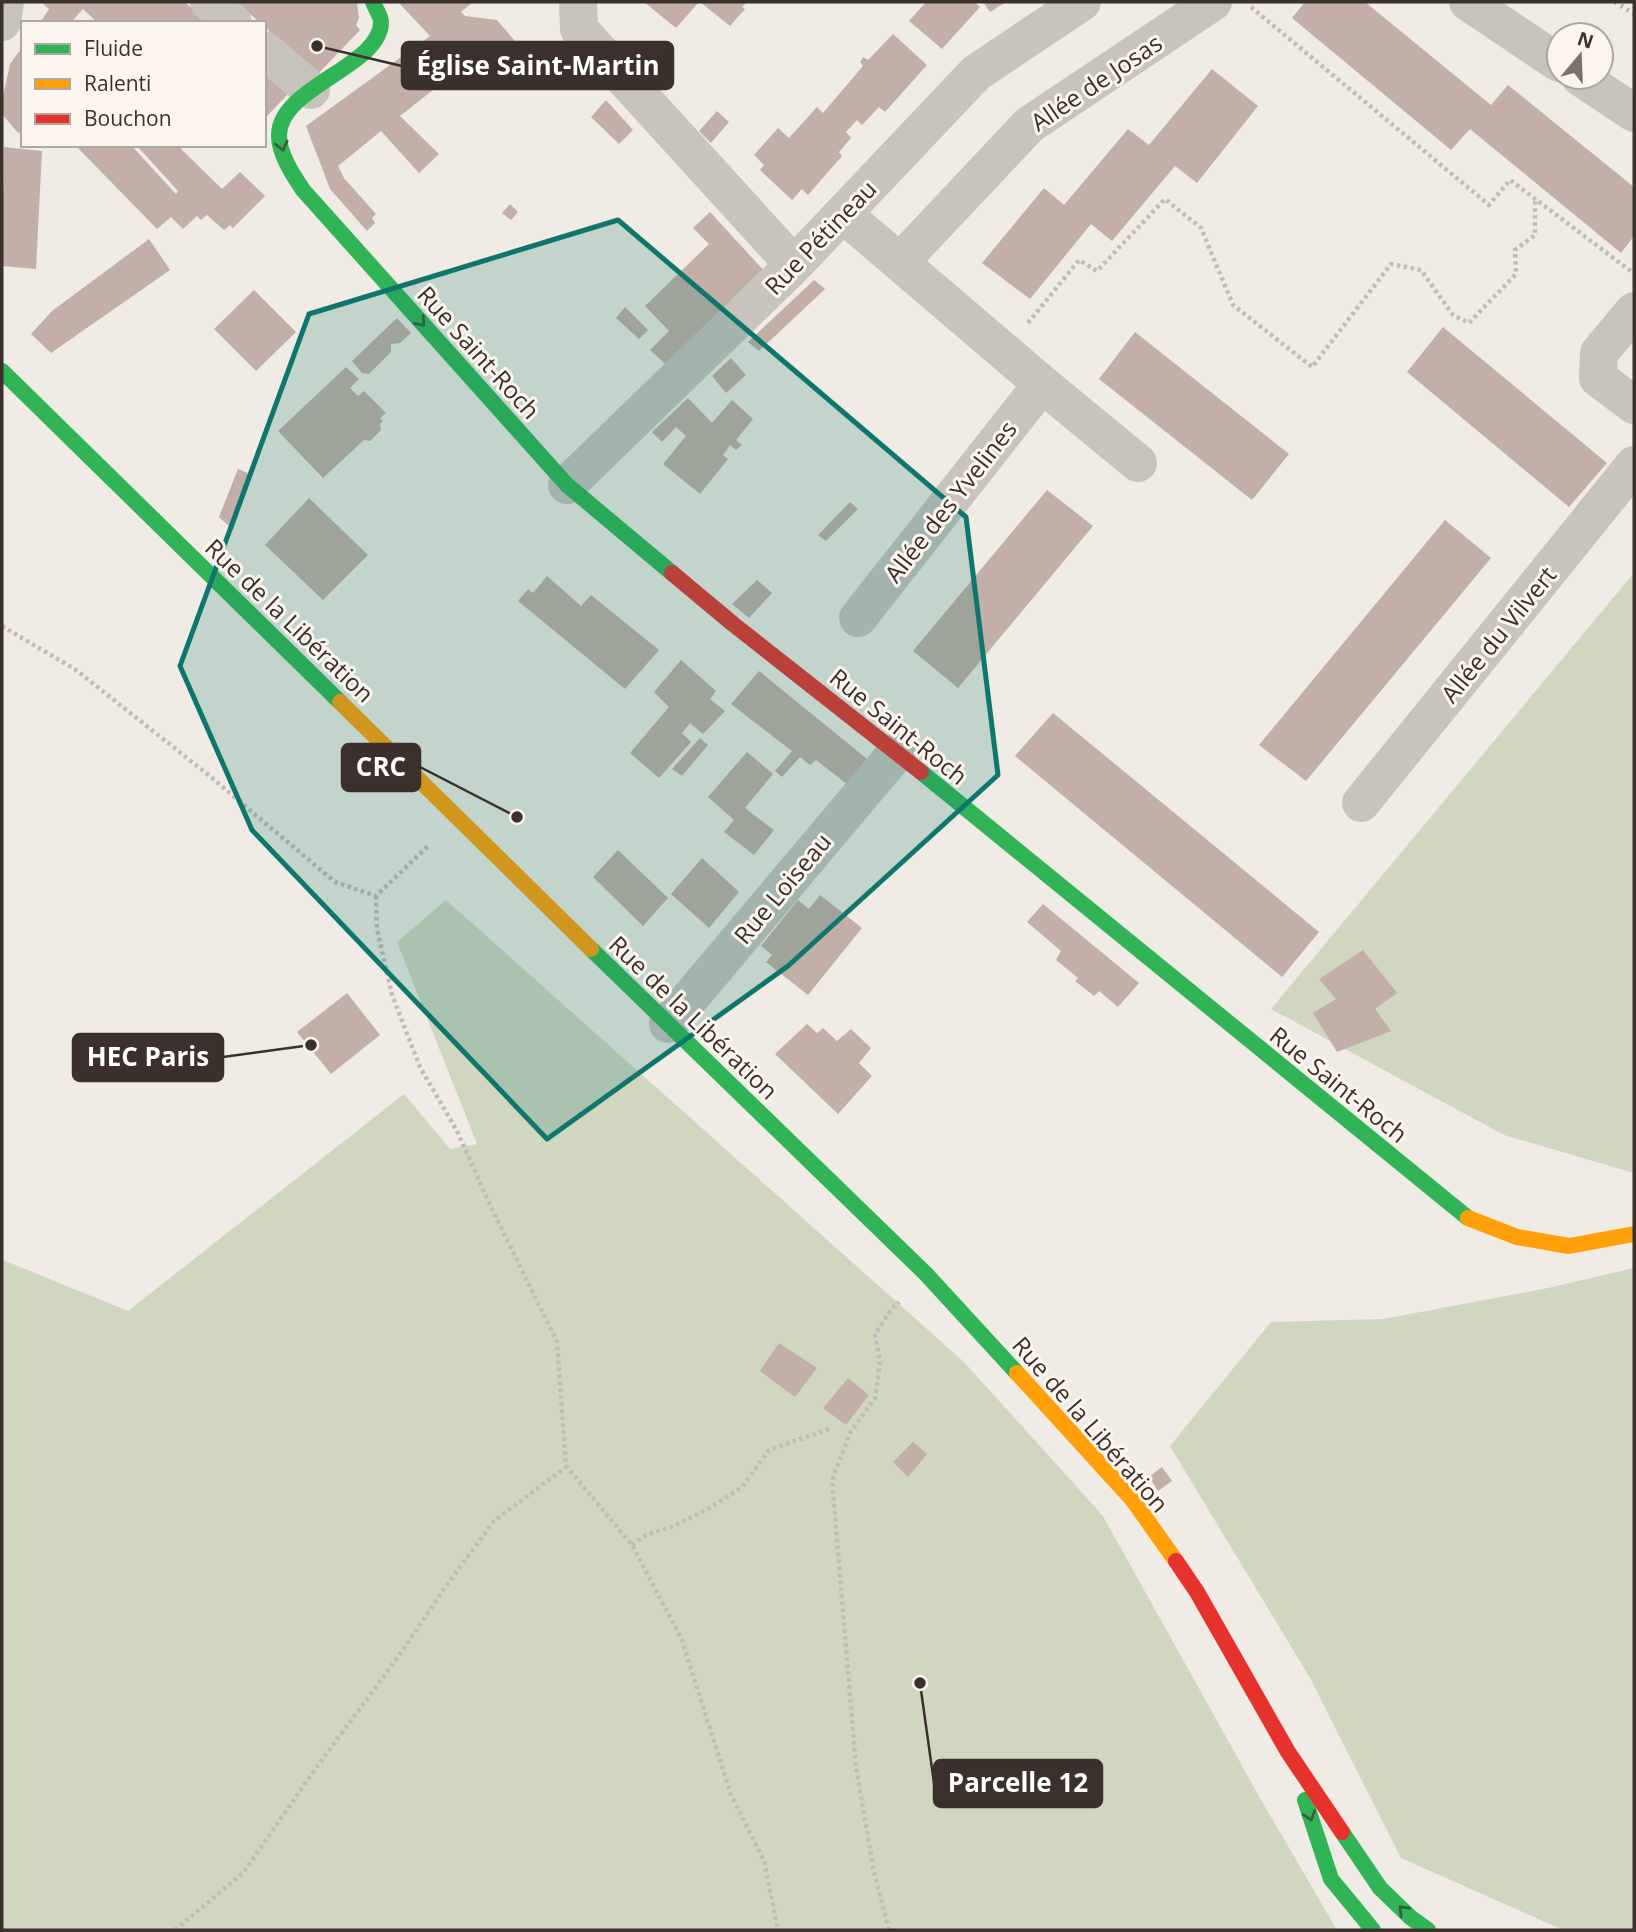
<svg xmlns="http://www.w3.org/2000/svg" width="1636" height="1932" viewBox="0 0 1636 1932" font-family="'Open Sans',sans-serif">
	<style>
		.green { fill: #d1d6bf }
		.building { fill: #c3afa7 }
		.lines { fill: none; stroke-linecap: round; stroke-linejoin: round }
		.path { stroke: #c2bbb6; stroke-width: 4.5; stroke-dasharray: 3.5 3.5; stroke-linecap: butt }
		.street { stroke: #c9c3be; stroke-width: 38 }
		.fast { stroke: #30b455; stroke-width: 16 }
		.slow { stroke: #ff9f0a; stroke-width: 16 }
		.jam { stroke: #e5322d; stroke-width: 16 }
		.rail { stroke: #b1aca8; stroke-width: 5; stroke-dasharray: 2 5; stroke-linecap: butt }
		.oneway { stroke: #375e3a }
		.marked { fill: #0f766e; fill-opacity: 0.2; stroke: #0f766e; stroke-width: 5; stroke-linejoin: round }
		.labels { text-anchor: middle; dominant-baseline: central; stroke-width: 6; stroke-linejoin: round; paint-order: stroke }
		.street-label { font-size: 24px; fill: #3b302b; stroke: #fbf5ee }
		.leader { fill: none; stroke: #3b302b; stroke-width: 2.5 }
		.callout-dot { fill: #3b302b; stroke: #fbf5ee; stroke-width: 2.5 }
		.callout { fill: #3b302b; stroke: #3b302b; stroke-width: 2.5 }
		.callout-label { font-size: 26px; text-anchor: middle; font-weight: bold; fill: #fff }
	</style>
	<rect width="100%" height="100%" fill="#f0ebe5"/>
	<path class="green" d="M1634 573V1173L1504 1135 1271 1009Z
		M446 900 964 1362 1103 1516 1256 1791 1337 1930H2V1257L3 1260 128 1311 404 1094 450 1149 477 1144 397 942Z
		M1634 1268V1930H1563L1401 1858 1310 1678 1170 1446 1271 1322 1383 1319 1548 1288Z"/>
	<path class="building" d="M41 2H184L211 23H98L83 9 73 20 76 23H40L49 9Z
		M236 2H357L359 18 356 25 360 30 317 75 270 36 271 33 264 25V23H257V20Z
		M398 2H473L461 12 465 16 497 20 514 40 510 60 488 78 452 75 400 116 439 154 419 173 381 131 338 166 344 178 376 214 372 218 375 223 367 231 330 189 306 126 430 36Z
		M644 2H699L676 28Z
		M700 2H747L742 7 745 9 730 26Z
		M926 2H974L980 7 942 49 909 21Z
		M983 2H1006L990 12Z
		M1305 2H1365L1491 105 1508 85 1634 187V236L1621 253 1470 129 1451 150 1292 18Z
		M893 34 927 65 885 112 879 107 862 125 857 120 846 132 851 138 839 152 842 156 808 195 802 189 792 200 760 170 764 165 754 155 778 128 789 138 817 107 823 113 863 66 860 62 863 57 868 60Z
		M23 46V131L18 133 2 114V101L10 64Z
		M264 67 291 91 264 119Z
		M1212 69 1258 106 1197 183 1175 166 1112 241 1091 224 1030 299 982 263 1044 188 1064 205 1128 129 1149 145Z
		M606 100 633 130 619 144 591 117Z
		M717 111 729 122 711 143 699 131Z
		M75 145H131L176 194 178 191 138 147 177 145 222 189 240 172 265 196 233 228 230 225 224 230 207 215 201 220 197 216 183 229 171 217 157 229Z
		M4 147 42 151 36 269 2 266Z
		M510 204 518 212 511 220 502 213Z
		M710 212 767 274 671 369 650 350 669 331 645 306 709 244 693 228Z
		M149 239 170 270 51 353 31 334 52 311Z
		M814 280 825 289 759 351 748 342Z
		M254 290 296 332 256 371 214 329Z
		M625 307 648 330 639 339 616 318Z
		M397 318 411 333 400 343 391 344V352L369 374 362 373 352 361Z
		M1443 327 1607 463 1569 507 1407 372Z
		M1135 332 1289 454 1252 500 1099 379Z
		M731 358 746 375 726 393 712 376Z
		M346 367 359 379 350 388 358 396 364 391 386 413 380 418 383 421 380 424 381 430 370 441 364 440 323 478 278 431Z
		M688 398 712 423 732 400 753 419 736 440 742 445 736 450 730 445 723 455 728 459 700 494 663 464 686 436 676 427 662 442 652 432Z
		M238 469 252 475 233 530 219 517Z
		M1047 490 1093 526 958 688 913 651Z
		M309 498 368 555 323 600 265 545Z
		M850 502 858 509 826 541 818 535Z
		M1445 520 1491 558 1306 781 1259 745Z
		M547 576 581 606 591 595 659 650 625 689 518 601 528 589 533 593Z
		M757 580 772 593 749 618 732 604Z
		M681 660 716 691 710 699 725 711 703 734 690 723 682 733 691 742 659 778 630 753 669 707 654 692Z
		M759 671 872 763 852 788 816 760 810 765 800 757 782 777 775 771 792 751 731 704Z
		M1053 713 1319 932 1282 977 1015 756Z
		M700 738 708 745 682 776 672 769Z
		M747 752 773 774 745 808 774 830 754 855 724 832 734 820 708 797Z
		M618 850 668 898 643 926 593 877Z
		M702 858 739 892 709 928 671 894Z
		M820 895 862 928 808 995 766 962 772 955 761 946 798 900 809 909Z
		M1043 904 1139 983 1118 1007 1099 991 1094 996 1075 981 1078 978 1056 960 1061 951 1027 922Z
		M1363 950 1397 993 1375 1009 1391 1031 1337 1052 1313 1013 1336 999 1319 979Z
		M347 993 380 1035 331 1074 297 1032Z
		M807 1024 817 1033 823 1028 837 1041 851 1029 871 1048 859 1063 872 1076 838 1114 775 1054Z
		M779 1343 817 1368 795 1397 760 1371Z
		M848 1378 869 1395 846 1425 823 1408Z
		M913 1442 927 1454 908 1477 893 1462Z
		M1162 1467 1172 1481 1158 1491 1149 1477Z"/>
	<g class="lines">
		<path class="path" d="M1251 7 1489 205 1510 180 1632 272
			M1028 323 1079 260 1097 271 1165 199 1201 228 1233 305 1312 367 1391 264 1421 270 1453 315 1469 323 1516 274 1515 250 1535 235V198
			M2 626 76 670 206 773 335 882 376 896 429 845
			M376 896 377 929 392 995 420 1067 457 1131 491 1207 557 1342 566 1466 632 1545 682 1640 731 1795 764 1861 778 1930
			M632 1545 646 1535 674 1526 710 1508 742 1487 769 1450 829 1429
			M175 1930 243 1873 316 1768 398 1657 444 1589 494 1521 566 1467
			M889 1930 874 1872 856 1767 832 1480 850 1433 875 1398 880 1362 875 1334 891 1310 899 1302"/>
		<path class="street" d="M209 2 233 23
			M578 2 579 29 794 265
			M1468 2 1559 63
			M2 22 5 2
			M264 50 311 90
			M1580 77 1634 113
			M843 214 1042 384 1138 463
			M900 262 1029 125 1213 2
			M1634 311 1599 353 1598 378 1634 405
			M567 485 794 265 976 73 1082 2
			M858 618 1042 384
			M1361 803 1634 465
			M668 1024 897 752"/>
		<path class="fast" d="M373 2C375 8 381 16 381 22 381 67 278 87 279 136 279 154 293 175 303 190L567 485 672 573
			M2 371 340 702
			M921 772 1468 1218
			M591 949 926 1274 1017 1373
			M1305 1800 1331 1879 1373 1930
			M1342 1832 1380 1888 1410 1917 1428 1930"/>
		<path class="slow" d="M340 702 591 949
			M1468 1218 1517 1237 1569 1246 1634 1234
			M1017 1373 1132 1499 1176 1561"/>
		<path class="jam" d="M672 573 733 624 921 772
			M1176 1561 1197 1592 1288 1752 1342 1832"/>
		<path class="rail" d="M1615 2 1634 14"/>
	</g>
	<defs><path id="oneway-chevron" d="M-2-3.5L2.5 0L-2 3.5" fill="none" stroke-width="1.6" stroke-linecap="round" stroke-linejoin="round" transform="scale(1.75)"/></defs>
	<g class="oneway">
		<use href="#oneway-chevron" transform="translate(282 146) rotate(76)"/>
		<use href="#oneway-chevron" transform="translate(421 322) rotate(48)"/>
		<use href="#oneway-chevron" transform="translate(1310 1816) rotate(71)"/>
		<use href="#oneway-chevron" transform="translate(1403 1910) rotate(-136)"/>
	</g>
	<path class="marked" d="M618 220 966 517 998 775 788 966 547 1139 252 830 180 666 309 314Z"/>
	<g class="labels">
		<g class="street-label">
			<text transform="translate(1096 82) rotate(-34)">Allée de Josas</text>
			<text transform="translate(820 237) rotate(-46)">Rue Pétineau</text>
			<text transform="translate(479 352) rotate(48)">Rue Saint-Roch</text>
			<text transform="translate(950 501) rotate(-52)">Allée des Yvelines</text>
			<text transform="translate(290 620) rotate(44)">Rue de la Libération</text>
			<text transform="translate(1498 634) rotate(-51)">Allée du Vilvert</text>
			<text transform="translate(899 726) rotate(39)">Rue Saint-Roch</text>
			<text transform="translate(782 888) rotate(-50)">Rue Loiseau</text>
			<text transform="translate(694 1017) rotate(44)">Rue de la Libération</text>
			<text transform="translate(1339 1084) rotate(39)">Rue Saint-Roch</text>
			<text transform="translate(1091 1424) rotate(49)">Rue de la Libération</text>
		</g>
	</g>
	<path class="leader" d="M317 46L402 66M517 817L420 767M311 1045L223 1057M920 1683L934 1783"/>
	<g class="callout-dot">
		<circle cx="317" cy="46" r="7"/>
		<circle cx="517" cy="817" r="7"/>
		<circle cx="311" cy="1045" r="7"/>
		<circle cx="920" cy="1683" r="7"/>
	</g>
	<g class="callout">
		<rect x="402" y="42" width="271" height="47" rx="7"/>
		<rect x="342" y="744" width="78" height="47" rx="7"/>
		<rect x="73" y="1034" width="150" height="47" rx="7"/>
		<rect x="934" y="1760" width="168" height="47" rx="7"/>
	</g>
	<g class="callout-label">
		<text x="538" y="75">Église Saint-Martin</text>
		<text x="381" y="776">CRC</text>
		<text x="148" y="1066">HEC Paris</text>
		<text x="1018" y="1792">Parcelle 12</text>
	</g>
	<rect width="1636" height="1932" fill="none" stroke="#3b302b" stroke-width="7"/>
	<rect x="21" y="21" width="245" height="126" fill="#fbf5ee" stroke="#aea6a0" stroke-width="2"/>
	<rect x="35" y="44" width="35" height="10" fill="#30b455" stroke="#aea6a0" stroke-width="2"/>
	<text x="84" y="56" font-size="21" fill="#3b302b">Fluide</text>
	<rect x="35" y="79" width="35" height="10" fill="#ff9f0a" stroke="#aea6a0" stroke-width="2"/>
	<text x="84" y="91" font-size="21" fill="#3b302b">Ralenti</text>
	<rect x="35" y="114" width="35" height="10" fill="#e5322d" stroke="#aea6a0" stroke-width="2"/>
	<text x="84" y="126" font-size="21" fill="#3b302b">Bouchon</text>
	<g transform="translate(1580 56) rotate(19)"><circle r="33" fill="#fbf5ee" stroke="#aea6a0" stroke-width="2"/>
	<path d="M0-5L12 26L0 18L-12 26Z" fill="#7a716c"/>
	<text y="-10" font-size="19" font-weight="bold" text-anchor="middle" fill="#3b302b">N</text>
	</g>
</svg>
